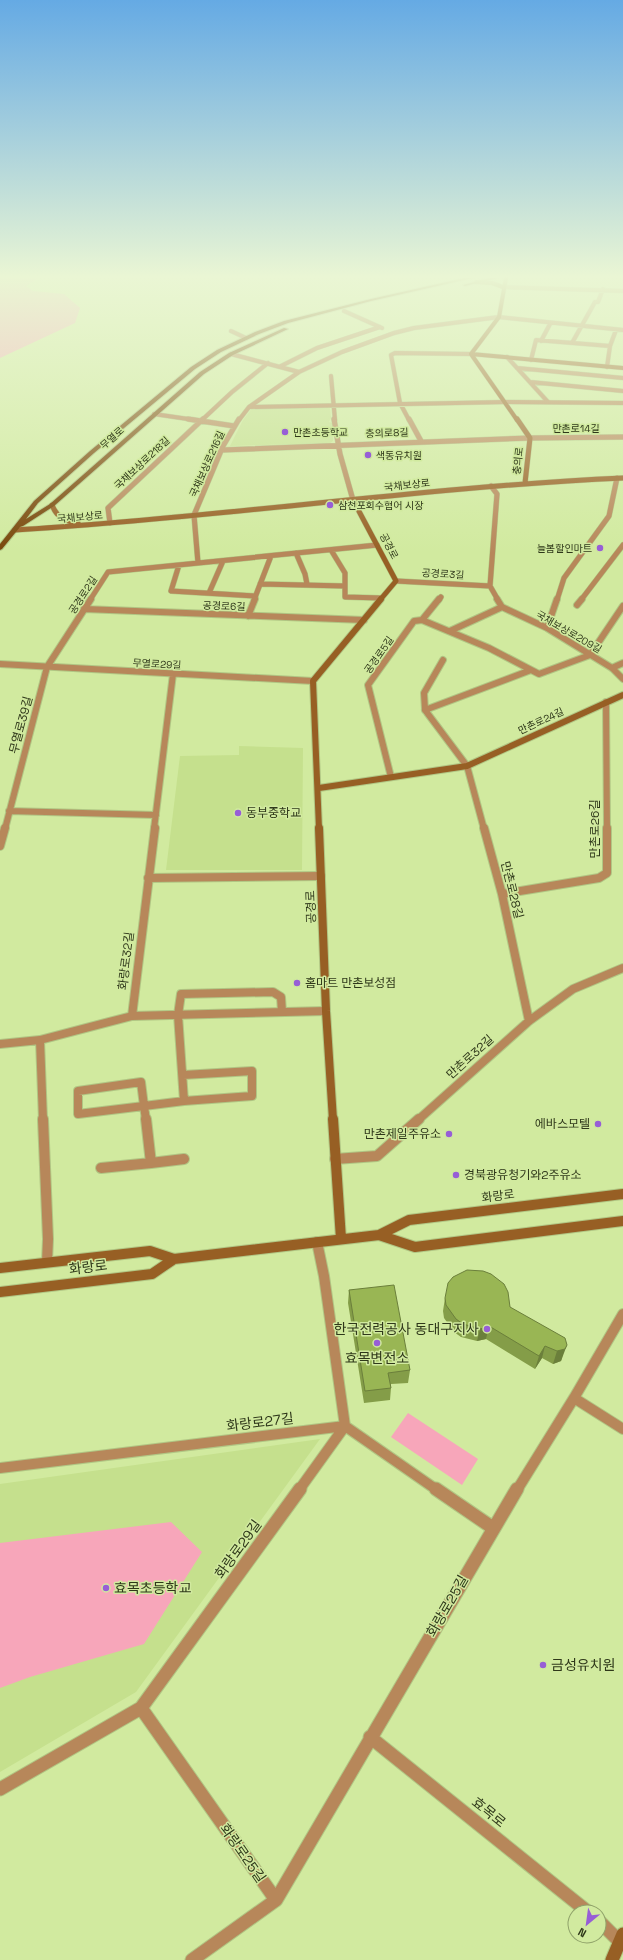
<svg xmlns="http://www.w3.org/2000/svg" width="623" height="1960" viewBox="0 0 623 1960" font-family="'Space Grotesk','Noto Sans KR',sans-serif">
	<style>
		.built { fill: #c5e08d }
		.green { fill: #f7a6ba }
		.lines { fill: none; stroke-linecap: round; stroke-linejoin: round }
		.street-far5-casing { stroke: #b1c684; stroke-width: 5 }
		.street-far4-casing { stroke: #b1c684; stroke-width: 6 }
		.street-far3-casing { stroke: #b1c684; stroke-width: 8 }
		.street-far2-casing { stroke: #b1c684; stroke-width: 10 }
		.street-far1-casing { stroke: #b1c684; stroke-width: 12 }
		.street-casing { stroke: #b1c684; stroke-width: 15 }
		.secondary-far5-casing { stroke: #b1c684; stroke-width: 5 }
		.secondary-far4-casing { stroke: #b1c684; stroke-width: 6 }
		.secondary-far3-casing { stroke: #b1c684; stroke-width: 8 }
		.secondary-far2-casing { stroke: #b1c684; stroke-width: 10 }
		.secondary-far1-casing { stroke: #b1c684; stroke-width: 12 }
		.secondary-casing { stroke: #b1c684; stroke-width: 15 }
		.primary-casing { stroke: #b1c684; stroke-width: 2 }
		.street-far5 { stroke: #b7875a; stroke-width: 4 }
		.street-far4 { stroke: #b7875a; stroke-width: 5 }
		.street-far3 { stroke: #b7875a; stroke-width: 6 }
		.street-far2 { stroke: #b7875a; stroke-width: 8 }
		.street-far1 { stroke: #b7875a; stroke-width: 10 }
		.street { stroke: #b7875a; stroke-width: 13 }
		.secondary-far5 { stroke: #975f24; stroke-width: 4 }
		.secondary-far4 { stroke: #975f24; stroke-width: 5 }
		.secondary-far3 { stroke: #975f24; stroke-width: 6 }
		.secondary-far2 { stroke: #975f24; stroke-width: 8 }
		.secondary-far1 { stroke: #975f24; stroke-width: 10 }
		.secondary { stroke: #975f24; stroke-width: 13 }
		.primary { fill: #784609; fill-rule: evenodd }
		.wall { fill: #849d48 }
		.shaded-wall { fill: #6b7f3b }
		.building { fill: #99b654; stroke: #6b7f3b }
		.poi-dot { fill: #975ed6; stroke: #d1ea9f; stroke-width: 1.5 }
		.labels { text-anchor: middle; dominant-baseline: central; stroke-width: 3; stroke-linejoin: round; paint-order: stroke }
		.far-street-label { font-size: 10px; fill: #2f381a; stroke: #d1ea9f }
		.far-poi-label { font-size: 10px; fill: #2f381a; stroke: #d1ea9f; text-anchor: start }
		.street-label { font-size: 12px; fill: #2f381a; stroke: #d1ea9f }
		.poi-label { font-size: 12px; fill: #2f381a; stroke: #d1ea9f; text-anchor: start }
		.near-street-label { font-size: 14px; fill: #2f381a; stroke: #d1ea9f }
		.near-poi-label { font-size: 14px; fill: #2f381a; stroke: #d1ea9f; text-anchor: start }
	</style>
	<rect width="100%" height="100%" fill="#d1ea9f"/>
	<path class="built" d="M327 406 330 408 331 418 329 422 332 423 333 441 330 443 230 446 243 420 252 408Z
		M239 746 303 748 302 870H166L180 756 239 755Z
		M320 1439 136 1692 0 1772V1484Z"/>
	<path class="green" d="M0 278H39L26 286 33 291 64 294 80 308 75 323 0 358Z
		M408 1413 478 1459 462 1485 391 1437Z
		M171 1522 202 1552 144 1644 30 1677 0 1688V1543Z"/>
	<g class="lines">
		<g class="street-far5-casing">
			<path id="street-far5" d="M503 287 623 291
				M344 311 382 328
				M231 331 246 338
				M541 341 550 324
				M572 343 595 302H598L603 289
				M231 354 299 372
				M507 357 548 402
				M531 360 536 340 610 346
				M281 366 317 348 380 327
				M607 367 610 346 616 330
				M517 368 623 378
				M331 376 335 420
				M530 382 623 391
				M249 407 506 402 623 403
				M154 414 195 420
				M202 420 232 392 268 363
				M239 420 249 407 299 372 342 352 394 333 414 328 499 317 623 330
				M409 420 400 403 391 355 395 353 471 354"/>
		</g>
		<g class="street-far4-casing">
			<path id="street-far4" d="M188 419 234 426
				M334 419 340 454 353 500
				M409 419 421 441
				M222 450 530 438 623 437
				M491 486 497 494 490 586 498 600
				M110 523 108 508 203 419
				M331 550 345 573V597L381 598
				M296 553 305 574 307 584
				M198 563 194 515 223 446 239 419
				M179 565 171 591 255 596
				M396 581 490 586
				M260 584 345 586
				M209 593 223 561
				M90 600 108 572 377 545
				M254 600 271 556
				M439 600 441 597
				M557 600 564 578 609 516 617 478
				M581 600 623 545"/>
		</g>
		<g class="street-far3-casing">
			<path id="street-far3" d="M497 599 502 607 547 628 612 668 623 679
				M577 605 582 599
				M84 609 364 620
				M248 616 255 599
				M422 620 489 648 539 674 590 655 623 606
				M547 628 557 599
				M450 631 502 607
				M0 664 313 681
				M612 668 623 663
				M606 702 607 829
				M425 710 467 766 484 829
				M425 710 531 670
				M425 710 424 693 443 660
				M391 777 368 685 414 621 422 620 439 599
				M9 811 156 815
				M5 829 47 667 91 599
				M154 829 173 674"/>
		</g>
		<g class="street-far2-casing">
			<path id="street-far2" d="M484 828 502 894 529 1021
				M0 846 5 828
				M148 878 321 876
				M502 894 599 878 607 873V828
				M132 1016 155 828
				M0 1044 40 1040
				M183 1075 252 1071V1096L184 1101 178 1015 181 994 273 992 281 997 282 1012
				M141 1082 144 1106 78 1114V1091Z
				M144 1106 146 1120
				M144 1106 184 1101
				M43 1120 40 1040 132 1016 326 1011
				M418 1120 529 1021 573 989 623 968"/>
		</g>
		<g class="street-far1-casing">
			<path id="street-far1" d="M43 1119 48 1239 47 1262
				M335 1159 377 1156 419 1119
				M151 1163 184 1159
				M101 1168 151 1163 146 1119
				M574 1398 623 1429
				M0 1468 345 1426 437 1490
				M299 1490 345 1426 324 1276 317 1242
				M517 1490 574 1398 623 1314"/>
		</g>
		<g class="street-casing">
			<path id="street" d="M436 1489 493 1528
				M141 1708 276 1900
				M370 1737 588 1912
				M0 1789 141 1708 300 1489
				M599 1921 620 1942
				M192 1960 276 1900 517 1489"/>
		</g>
		<g class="secondary-far5-casing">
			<path id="secondary-far5" d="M506 278 499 317 471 354 517 420
				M476 282 492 283 503 287
				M471 354 623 368"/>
		</g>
		<g class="secondary-far4-casing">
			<path id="secondary-far4" d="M517 419 530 438 525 483
				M353 500 396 581 380 600
				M52 505C57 518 65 521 78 523
				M15 530C218 518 420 487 623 478"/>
		</g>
		<g class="secondary-far3-casing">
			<path id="secondary-far3" d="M319 788 467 766 623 695
				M319 829 313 681 381 599"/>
		</g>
		<g class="secondary-far2-casing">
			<path id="secondary-far2" d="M319 828 326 1011 333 1120"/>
		</g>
		<g class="secondary-far1-casing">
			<path id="secondary-far1" d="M333 1119 341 1239
				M379 1235 415 1247 623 1221
				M0 1268 150 1251 174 1259 379 1235 409 1220 623 1194
				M0 1292 152 1274 174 1259"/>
		</g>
		<g class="secondary-casing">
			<path id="secondary" d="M612 1960 623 1934"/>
		</g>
		<g class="primary-casing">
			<path id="primary" d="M464 278H473L371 301 288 323 259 334 221 352 195 369 94 453 38 503 26 519 50 504 200 372 229 353 284 328 288 329 233 355 204 374 54 506 23 526 20 527 2 549 0 550V544L34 501 90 451 191 367 217 350 255 332 284 321 371 299Z
				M489 278H498L465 286 463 285Z"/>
		</g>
		<use href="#street-far5" class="street-far5"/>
		<use href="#street-far4" class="street-far4"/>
		<use href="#street-far3" class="street-far3"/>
		<use href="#street-far2" class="street-far2"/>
		<use href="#street-far1" class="street-far1"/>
		<use href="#street" class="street"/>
		<use href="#secondary-far5" class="secondary-far5"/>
		<use href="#secondary-far4" class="secondary-far4"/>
		<use href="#secondary-far3" class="secondary-far3"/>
		<use href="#secondary-far2" class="secondary-far2"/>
		<use href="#secondary-far1" class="secondary-far1"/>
		<use href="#secondary" class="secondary"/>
		<use href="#primary" class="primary"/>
	</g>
	<path class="wall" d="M349 1290 410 1370 408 1383 391 1384V1388L390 1400 364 1403 348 1303Z
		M445 1298 565 1338 562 1358 561 1361 553 1364 542 1358 535 1369 486 1339 477 1341 461 1337 454 1332 444 1318 443 1311Z"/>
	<path class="shaded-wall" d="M489 1326 486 1339 477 1341 480 1329Z
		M567 1345 561 1361 553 1364 557 1351Z
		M545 1346 542 1358 535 1369 539 1356Z"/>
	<path class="building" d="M467 1270 483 1271 491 1274 504 1284 508 1292 510 1307 565 1338 567 1345 565 1349 557 1351 545 1346 539 1356 489 1326 480 1329 463 1324 456 1319 446 1305 445 1298 448 1283 453 1277Z
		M394 1285 410 1370 388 1373 391 1388 365 1391 349 1290Z"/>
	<linearGradient id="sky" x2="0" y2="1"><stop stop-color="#65aae4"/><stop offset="0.5" stop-color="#eaf6d4"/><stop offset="1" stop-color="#eaf6d4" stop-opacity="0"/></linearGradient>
	<rect width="623" height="553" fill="url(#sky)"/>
	<g class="poi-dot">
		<circle cx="285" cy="432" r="4"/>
		<circle cx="368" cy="455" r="4"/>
		<circle cx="330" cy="505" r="4"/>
		<circle cx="600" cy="548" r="4"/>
		<circle cx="238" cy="813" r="4"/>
		<circle cx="297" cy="983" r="4"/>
		<circle cx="598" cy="1124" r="4"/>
		<circle cx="449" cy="1134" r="4"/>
		<circle cx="456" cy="1175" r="4"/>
		<circle cx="487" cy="1329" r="4"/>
		<circle cx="377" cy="1343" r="4"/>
		<circle cx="106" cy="1588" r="4"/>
		<circle cx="543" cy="1665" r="4"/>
	</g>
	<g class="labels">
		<g class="far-street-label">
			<text x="576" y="428">만촌로14길</text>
			<text transform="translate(387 433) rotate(-2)">충의로8길</text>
			<text transform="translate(112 438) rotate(-42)">무열로</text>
			<text transform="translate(518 461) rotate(-84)">충의로</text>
			<text transform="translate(142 463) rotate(-43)">국채보상로218길</text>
			<text transform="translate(207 464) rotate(-66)">국채보상로216길</text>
			<text transform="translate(407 485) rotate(-6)">국채보상로</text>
			<text transform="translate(80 517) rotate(-5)">국채보상로</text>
			<text transform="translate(389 546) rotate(62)">공경로</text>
			<text transform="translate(443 574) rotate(3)">공경로3길</text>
			<text transform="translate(83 595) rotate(-57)">공경로2길</text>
			<text transform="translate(224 606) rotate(2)">공경로6길</text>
			<text transform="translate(569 632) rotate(30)">국채보상로209길</text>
			<text transform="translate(379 655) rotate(-55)">공경로5길</text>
			<text transform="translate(157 664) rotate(3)">무열로29길</text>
			<text transform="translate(541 721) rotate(-25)">만촌로24길</text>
		</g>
		<g class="far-poi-label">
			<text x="293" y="432">만촌초등학교</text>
			<text x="376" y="455">색동유치원</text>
			<text x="338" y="505">삼천포회수협어 시장</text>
			<text x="592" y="548" text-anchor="end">늘봄할인마트</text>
		</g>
		<g class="street-label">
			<text transform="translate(21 725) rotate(-75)">무열로39길</text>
			<text transform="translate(595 829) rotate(-90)">만촌로26길</text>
			<text transform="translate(512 890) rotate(76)">만촌로28길</text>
			<text transform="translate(311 907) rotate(-92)">공경로</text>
			<text transform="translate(126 961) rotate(-83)">화랑로32길</text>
			<text transform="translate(470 1057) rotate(-42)">만촌로32길</text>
			<text transform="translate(498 1196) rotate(-7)">화랑로</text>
		</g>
		<g class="poi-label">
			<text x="246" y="813">동부중학교</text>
			<text x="305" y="983">홈마트 만촌보성점</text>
			<text x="590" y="1124" text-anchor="end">에바스모텔</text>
			<text x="441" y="1134" text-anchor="end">만촌제일주유소</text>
			<text x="464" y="1175">경북광유청기와2주유소</text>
		</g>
		<g class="near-street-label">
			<text transform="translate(88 1267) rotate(-7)">화랑로</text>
			<text transform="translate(260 1422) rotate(-7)">화랑로27길</text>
			<text transform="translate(238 1549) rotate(-54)">화랑로29길</text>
			<text transform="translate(447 1606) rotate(-60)">화랑로25길</text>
			<text transform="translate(489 1812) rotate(39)">효목로</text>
			<text transform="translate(243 1853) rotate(55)">화랑로25길</text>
		</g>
		<g class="near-poi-label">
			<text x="479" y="1329" text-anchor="end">한국전력공사 동대구지사</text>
			<text x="377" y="1358" text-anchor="middle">효목변전소</text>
			<text x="114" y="1588">효목초등학교</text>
			<text x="551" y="1665">금성유치원</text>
		</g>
	</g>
	<g transform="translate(587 1924) rotate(209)"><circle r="19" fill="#d1ea9f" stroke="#90a36a"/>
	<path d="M0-3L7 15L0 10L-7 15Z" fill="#975ed6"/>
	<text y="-6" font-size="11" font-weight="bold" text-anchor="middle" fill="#2f381a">N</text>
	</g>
</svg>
